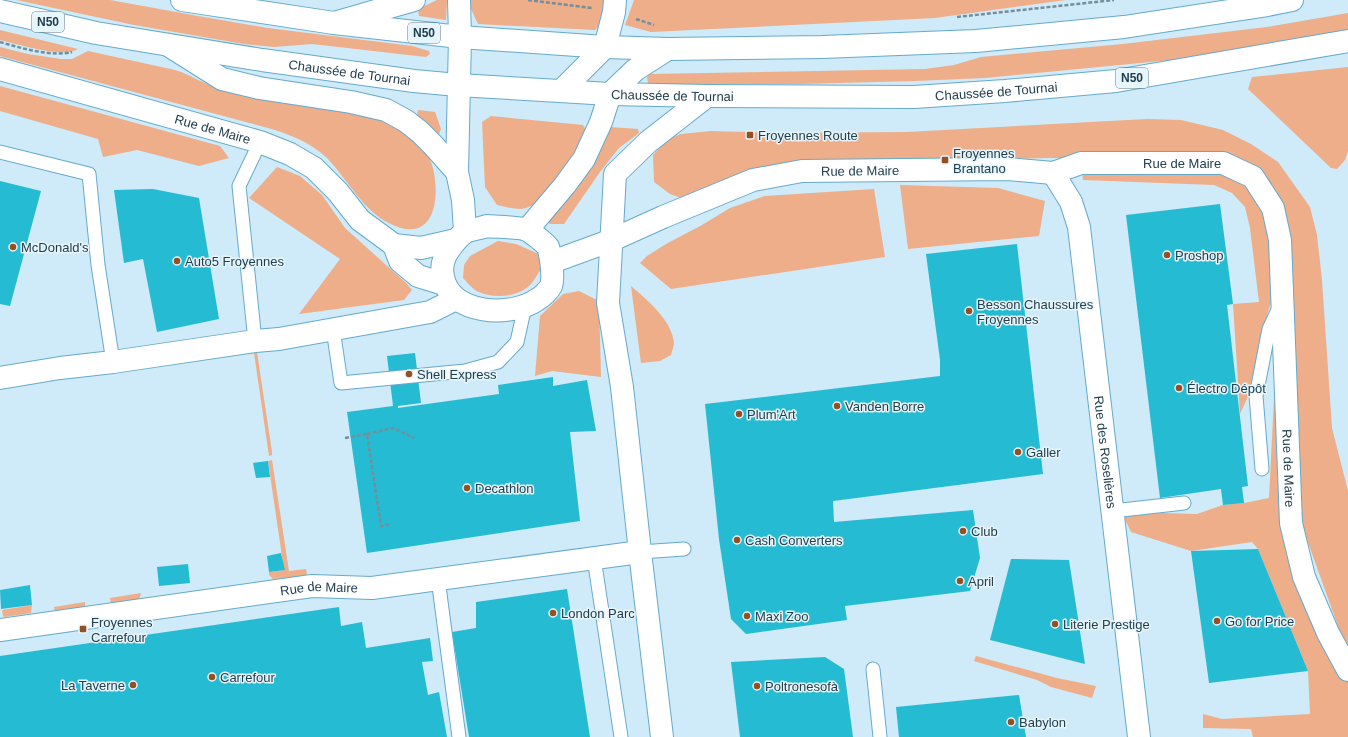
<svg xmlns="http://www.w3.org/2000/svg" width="1348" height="737" viewBox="0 0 1348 737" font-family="Helvetica,sans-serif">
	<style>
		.green { fill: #edae89 }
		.building { fill: #25bbd2 }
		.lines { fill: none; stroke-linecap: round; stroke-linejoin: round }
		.lane-casing { stroke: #65aacc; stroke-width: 15 }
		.street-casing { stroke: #65aacc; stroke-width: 24 }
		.primary-casing { stroke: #65aacc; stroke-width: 24 }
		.path { stroke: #738f9e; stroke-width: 2.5; stroke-dasharray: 4 2; stroke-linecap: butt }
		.lane { stroke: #fff; stroke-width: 13 }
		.street { stroke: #fff; stroke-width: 22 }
		.primary { stroke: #fff; stroke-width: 22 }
		.poi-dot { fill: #945022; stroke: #e7f5fc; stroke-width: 1.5 }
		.labels { text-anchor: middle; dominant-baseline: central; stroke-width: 3; stroke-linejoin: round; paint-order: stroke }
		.shield { fill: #e7f5fc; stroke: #5c7582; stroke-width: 1 }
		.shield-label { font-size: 12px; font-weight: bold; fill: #213e4d }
		.street-label { font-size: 13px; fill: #213e4d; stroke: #e7f5fc }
		.poi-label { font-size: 13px; fill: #213e4d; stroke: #e7f5fc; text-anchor: start }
	</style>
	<rect width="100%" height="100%" fill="#cfeaf8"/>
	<path class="green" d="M16 0H110L198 16 268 28 412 46 429 51 430 54 426 57 312 44 274 47 244 44 134 25Z
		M437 0H447L446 20 419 16 418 9Z
		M471 0H608L601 24 595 30 478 24 470 7Z
		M634 0H1066L935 18 651 32 625 25Z
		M1348 13V32L1202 57 985 78 915 81 799 84H648L647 77 650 74 925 69 954 65 981 57 1123 44 1267 27Z
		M0 30 78 49C75 50 72 52 69 52 50 54 19 45 0 40Z
		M0 47 28 54 61 59H72L88 51 175 70C190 74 202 84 217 87 230 91 243 92 256 94 296 101 336 106 375 117 383 120 394 121 401 125 409 130 428 154 431 162 440 187 439 238 401 228 366 218 350 182 327 158 310 142 289 134 268 128L0 56Z
		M1348 67V151L1345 160 1337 169 1331 168 1248 89 1252 77Z
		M0 86 220 146 229 158 199 166 137 150 103 157 98 139 0 111Z
		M418 110 435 112 441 129 439 134 437 135 417 115Z
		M491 116 583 125 588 134C575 156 549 206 521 209 513 209 505 207 497 205L485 187 482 122Z
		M1147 119 1181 120 1223 130 1251 144 1278 162 1310 207 1317 235 1322 280 1332 428 1348 491V654L1301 523 1276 196 1218 158H1049L800 163 684 199 670 194 654 182 653 155 668 139 681 134 711 131 781 133 907 132Z
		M610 127 638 129 639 133 619 148 600 172 564 224H550L544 219Z
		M277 167 300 176 322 195 345 228 406 283 412 290 404 300 299 314 340 259 249 198Z
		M1219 170 1240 180 1255 197 1270 219 1277 282 1265 322 1251 390 1240 414 1233 304 1259 302 1250 228 1245 207 1232 193 1214 185 1083 180 1082 171Z
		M900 185 998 188 1045 201 1039 236 908 249Z
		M874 189 885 257 671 289 640 263 647 256 666 244 702 225 730 208 765 196Z
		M498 241 516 244 541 255 542 268C537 274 534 282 529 286 517 297 494 299 479 292 473 290 467 282 463 278L464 265 470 256Z
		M631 286C647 300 672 320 674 343 674 346 672 351 671 355L660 361 641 363Z
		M579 291 599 301 601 377 552 371 535 376 540 316 563 294Z
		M1277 338 1286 514 1348 677V737H1253L1251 729 1203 728V714L1222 719 1310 714 1308 671 1258 549 1252 542 1191 551 1131 532 1123 515 1163 513 1197 514 1223 505 1244 503 1269 498Z
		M257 352 272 452V455L269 456 254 353 238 355 236 353Z
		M272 460 289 571 306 569 307 574 303 577 273 579 269 575V572L284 570 268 461Z
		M141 593 139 601 111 604 110 598Z
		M85 602V607L55 612 54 607Z
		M32 605 31 613 4 617 3 616 2 610Z
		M976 656 1057 678 1096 686 1092 698 1051 687 1037 680 974 661Z"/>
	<path class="building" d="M0 181 41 191 10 306 0 304Z
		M153 189 199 198 219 319 157 332 143 259 124 263 114 190Z
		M1220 204 1233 304 1227 305 1248 486 1242 487 1244 503 1223 505 1221 489 1160 498 1126 215Z
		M1017 244 1043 474 833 501 834 522 973 510 980 558 970 591 845 606 847 620 746 634 731 619 719 539 705 404 940 376V360L926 254Z
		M415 353 421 403 398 406V408L499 394 498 385 553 377V386L587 380 596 431 570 432 580 521 367 553 347 412 393 406 387 356Z
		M268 461 270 477 256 478 253 463Z
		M1258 549 1308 671 1209 683 1191 551Z
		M281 553 285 570 269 572 267 556Z
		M1011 559 1069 560 1085 664 990 640Z
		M188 564 190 583 159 586 157 567Z
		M30 585 32 605 1 609 0 590Z
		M567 589 590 737H469L452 632 476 628V602Z
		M339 607 341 626 362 622 366 648 430 638 433 661 422 662 428 695 439 692 447 737H0V656Z
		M825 657 844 669 853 737H740L731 662Z
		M1019 695 1026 737H899L896 707Z"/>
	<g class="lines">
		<g class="lane-casing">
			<path id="lane" d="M0 152 89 174 98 265 113 362
				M333 329 341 383 465 371 498 362 517 342 525 306
				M255 341 239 186 260 142
				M1262 469 1256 396 1269 329 1279 308
				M1113 511 1184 503
				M640 552 684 549
				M594 558 621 737
				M438 579 459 737
				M873 669 880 737"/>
		</g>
		<g class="street-casing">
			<g id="street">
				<path d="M459 0 460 37 457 172 463 200 465 232"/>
				<path d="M334 23 414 0"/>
				<path d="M168 45 222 79 259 88 351 102 386 110 406 121 420 132 433 145 457 172"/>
				<path id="s1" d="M0 69 260 142 290 154 314 168 338 192 360 220 394 245 421 248 456 240"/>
				<path d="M561 91 605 47 614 12 615 0"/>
				<path id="s2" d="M1053 173 1071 202 1079 227 1139 737"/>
				<path d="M487 226C496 227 520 227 527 230 530 231 546 244 548 247 551 255 554 278 551 286 549 290 542 297 538 299 512 318 450 315 443 277 441 268 443 259 448 251 453 244 457 238 464 233 468 230 482 228 487 226Z"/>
				<path d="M527 230 565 185 584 159 601 122 610 94 635 70 668 49"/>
				<path d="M394 245 400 261 418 276 444 284"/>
				<path id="s3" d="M552 262 612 240 663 217 753 180 802 171 1008 169 1053 173 1081 163H1223L1253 177 1273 208 1280 240 1291 523 1304 577 1328 633 1348 670"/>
				<path d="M0 378 60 368 113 362 255 341 279 339 430 312 456 299"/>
				<path id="s4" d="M0 630 312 586 372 588 640 552"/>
				<path d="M662 737 640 552 622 387 608 303 615 174 648 142 707 96"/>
			</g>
		</g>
		<g class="primary-casing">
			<g id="primary">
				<path d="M182 0 334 23 460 37 605 47 668 49 822 47 976 41 1124 27 1262 6 1292 0"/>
				<path id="s5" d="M0 11 96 33 262 60 414 81 458 85 610 94 707 96 914 97 1005 91 1116 81 1348 41"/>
			</g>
		</g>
		<path class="path" d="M528 0 592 8
			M957 17 1114 0
			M636 19 654 25
			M0 42C20 48 52 57 72 52
			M367 434 393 428 414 438
			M345 438 367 434 381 526 391 524"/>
		<use href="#lane" class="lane"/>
		<use href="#street" class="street"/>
		<use href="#primary" class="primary"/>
	</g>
	<g class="poi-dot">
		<rect x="746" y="131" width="8" height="8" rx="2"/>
		<rect x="941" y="156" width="8" height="8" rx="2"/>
		<circle cx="13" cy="247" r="4"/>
		<circle cx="1167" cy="255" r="4"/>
		<circle cx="177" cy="261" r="4"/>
		<circle cx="969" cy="311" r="4"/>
		<circle cx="409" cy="374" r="4"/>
		<circle cx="1179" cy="388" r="4"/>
		<circle cx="837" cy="406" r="4"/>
		<circle cx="739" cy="414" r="4"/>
		<circle cx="1018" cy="452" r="4"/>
		<circle cx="467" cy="488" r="4"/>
		<circle cx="963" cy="531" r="4"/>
		<circle cx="737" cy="540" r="4"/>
		<circle cx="960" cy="581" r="4"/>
		<circle cx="553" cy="613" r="4"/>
		<circle cx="747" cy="616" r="4"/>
		<circle cx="1217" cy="621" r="4"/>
		<circle cx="1055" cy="624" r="4"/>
		<rect x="79" y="625" width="8" height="8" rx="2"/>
		<circle cx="212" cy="677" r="4"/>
		<circle cx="133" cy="685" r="4"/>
		<circle cx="757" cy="686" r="4"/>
		<circle cx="1011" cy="722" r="4"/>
	</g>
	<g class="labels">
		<g class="shield">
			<rect x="32" y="12" width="32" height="20" rx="3"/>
			<rect x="408" y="23" width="32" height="20" rx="3"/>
			<rect x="1116" y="68" width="32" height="20" rx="3"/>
		</g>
		<g class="shield-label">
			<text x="48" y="22">N50</text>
			<text x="424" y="33">N50</text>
			<text x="1132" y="78">N50</text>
		</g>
		<g class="street-label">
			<text stroke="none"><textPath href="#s5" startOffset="355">Chaussée de Tournai</textPath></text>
			<text stroke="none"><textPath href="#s5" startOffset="1003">Chaussée de Tournai</textPath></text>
			<text stroke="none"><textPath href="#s5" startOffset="679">Chaussée de Tournai</textPath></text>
			<text stroke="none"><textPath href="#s1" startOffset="221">Rue de Maire</textPath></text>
			<text stroke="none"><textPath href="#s3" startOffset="649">Rue de Maire</textPath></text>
			<text stroke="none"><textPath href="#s3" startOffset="325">Rue de Maire</textPath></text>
			<text stroke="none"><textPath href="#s2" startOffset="287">Rue des Roselières</textPath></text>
			<text stroke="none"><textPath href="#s3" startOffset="1021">Rue de Maire</textPath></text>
			<text stroke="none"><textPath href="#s4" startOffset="322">Rue de Maire</textPath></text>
		</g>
		<g class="poi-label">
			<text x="758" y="135">Froyennes Route</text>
			<text x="953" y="153">Froyennes<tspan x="953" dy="15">Brantano</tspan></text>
			<text x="21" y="247">McDonald's</text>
			<text x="1175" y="255">Proshop</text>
			<text x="185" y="261">Auto5 Froyennes</text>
			<text x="977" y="304">Besson Chaussures<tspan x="977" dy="15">Froyennes</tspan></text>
			<text x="417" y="374">Shell Express</text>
			<text x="1187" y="388">Électro Dépôt</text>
			<text x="845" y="406">Vanden Borre</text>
			<text x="747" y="414">Plum'Art</text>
			<text x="1026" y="452">Galler</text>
			<text x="475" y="488">Decathlon</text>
			<text x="971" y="531">Club</text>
			<text x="745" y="540">Cash Converters</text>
			<text x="968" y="581">April</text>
			<text x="561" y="613">London Parc</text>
			<text x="755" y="616">Maxi Zoo</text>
			<text x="1225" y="621">Go for Price</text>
			<text x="91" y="622">Froyennes<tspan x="91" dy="15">Carrefour</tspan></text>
			<text x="1063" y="624">Literie Prestige</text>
			<text x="220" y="677">Carrefour</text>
			<text x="125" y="685" text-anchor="end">La Taverne</text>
			<text x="765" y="686">Poltronesofà</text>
			<text x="1019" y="722">Babylon</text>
		</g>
	</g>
</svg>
